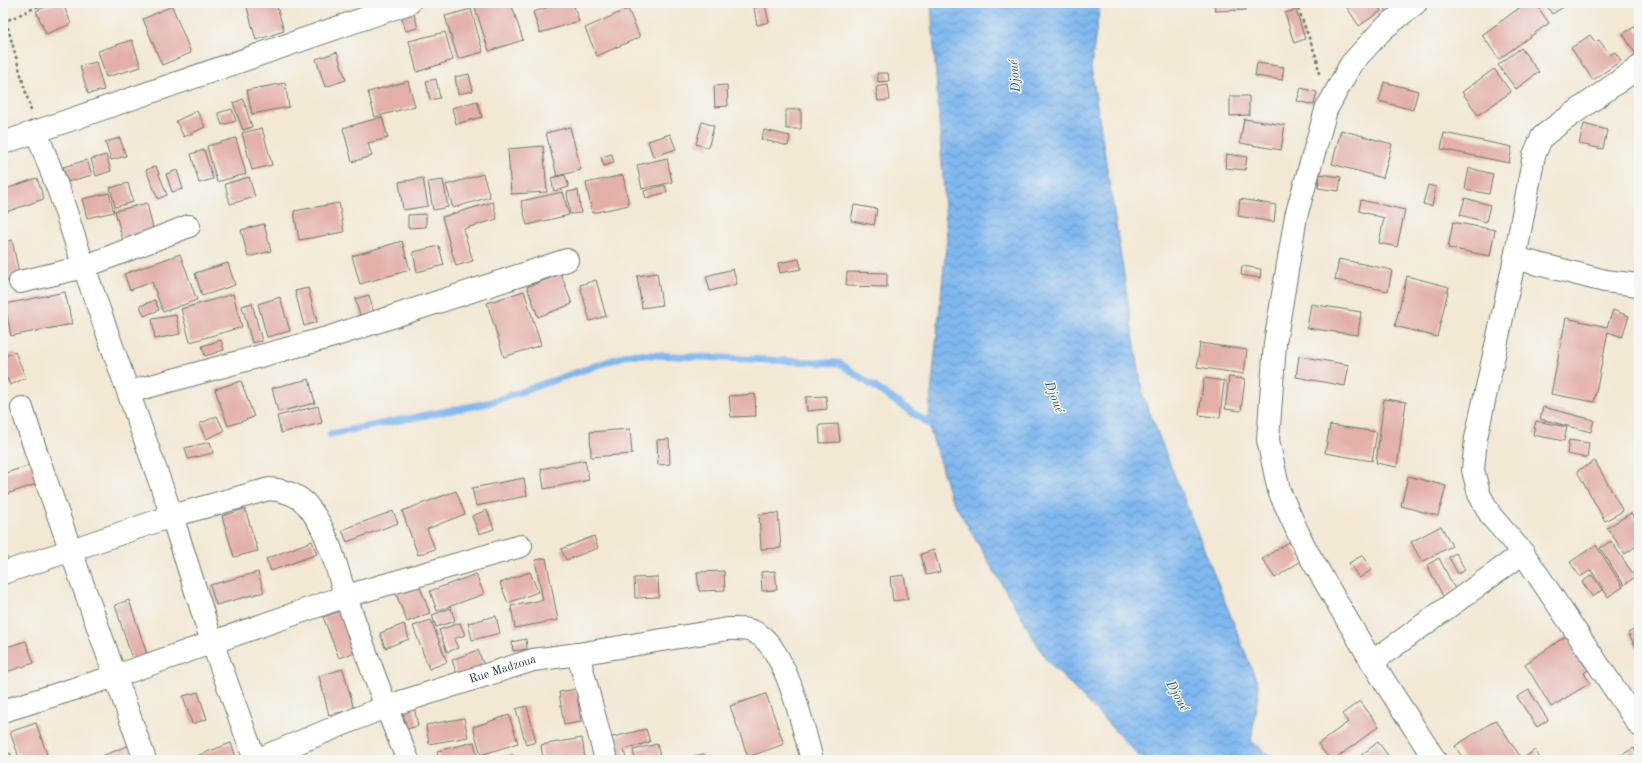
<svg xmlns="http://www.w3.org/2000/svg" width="1642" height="763" viewBox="0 0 1642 763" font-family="'Old Standard TT',serif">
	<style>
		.water { fill: url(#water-waves); stroke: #4f7a92 }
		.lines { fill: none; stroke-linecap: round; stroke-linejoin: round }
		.stream { stroke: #7fb7ef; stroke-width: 7 }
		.building { fill: #e3afa9 }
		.minor-casing { stroke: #69796c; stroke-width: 24 }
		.path { stroke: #69796c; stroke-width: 2.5; stroke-dasharray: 3 3; stroke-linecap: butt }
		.minor { stroke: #fff; stroke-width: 22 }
		.labels { text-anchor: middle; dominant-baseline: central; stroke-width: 3; stroke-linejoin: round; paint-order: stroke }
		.street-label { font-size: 12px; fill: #1f3d34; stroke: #f6f6f2 }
		.water-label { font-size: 13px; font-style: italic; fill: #375c63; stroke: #f6f6f2 }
	</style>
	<defs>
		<pattern id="water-waves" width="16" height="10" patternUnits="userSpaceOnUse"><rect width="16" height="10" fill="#7fb7ef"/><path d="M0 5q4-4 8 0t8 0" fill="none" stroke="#6796c2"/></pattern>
	</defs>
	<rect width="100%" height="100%" fill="#f6f6f2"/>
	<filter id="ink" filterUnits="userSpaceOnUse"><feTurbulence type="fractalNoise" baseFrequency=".025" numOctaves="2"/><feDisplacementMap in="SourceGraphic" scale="8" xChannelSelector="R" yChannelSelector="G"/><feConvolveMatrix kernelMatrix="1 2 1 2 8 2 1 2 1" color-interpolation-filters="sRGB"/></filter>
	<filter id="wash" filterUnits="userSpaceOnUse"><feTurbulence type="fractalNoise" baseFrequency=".012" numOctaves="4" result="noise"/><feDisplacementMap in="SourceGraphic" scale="16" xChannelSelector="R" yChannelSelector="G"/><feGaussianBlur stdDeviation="0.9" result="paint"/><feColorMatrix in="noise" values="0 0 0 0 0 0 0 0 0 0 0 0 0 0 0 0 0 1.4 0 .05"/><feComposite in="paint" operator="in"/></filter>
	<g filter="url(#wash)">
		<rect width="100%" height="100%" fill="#f2e8d4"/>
		<path class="water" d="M931 3H1100L1091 67 1143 396 1259 687 1251 741 1276 760H1143L1046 659 950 496 928 423 947 237Z"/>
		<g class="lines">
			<path class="stream" d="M330 434 488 403 630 354 839 363 928 423"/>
		</g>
		<g id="blocks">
			<path class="building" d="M55 3H63L71 24 46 34 36 11Z
				M249 3H276L284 31 256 40 246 4Z
				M491 3H511L523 40 489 51 475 8Z
				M562 3H573L579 21 540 33 533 12Z
				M1214 3H1246V10L1215 11Z
				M1344 3H1376L1381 11 1359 26Z
				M1381 3H1402L1388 13Z
				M1526 3H1535L1549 23 1499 59 1482 35Z
				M1545 3H1570L1552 14Z
				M765 5 769 22 757 25 754 8Z
				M172 6 191 53 162 65 143 19Z
				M412 7 418 28 406 31 399 11Z
				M471 9 483 52 458 59 445 16Z
				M628 9 640 37 597 56 585 28Z
				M1296 10 1305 39 1294 43 1285 13Z
				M1634 27 1639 33V54L1637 56 1623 34Z
				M445 32 453 60 417 72 409 41Z
				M1590 35 1595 42 1599 40 1610 55 1615 52 1621 61 1593 80 1571 48Z
				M132 40 141 67 106 77 98 51Z
				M1521 48 1539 72 1516 89 1498 65Z
				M337 52 346 80 325 87 316 59Z
				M96 62 104 90 88 94 80 66Z
				M1257 63 1284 67 1282 80 1255 76Z
				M1494 69 1511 92 1478 115 1462 92Z
				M877 73H888L889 81 878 82Z
				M469 74 473 91 458 94 455 77Z
				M436 79 440 98 430 100 426 81Z
				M408 81 415 106 375 117 368 92Z
				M1384 82 1418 91 1413 110 1379 101Z
				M285 83 289 107 252 114 247 90Z
				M727 85 728 106 715 107 714 86Z
				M888 85 890 100 878 101 876 87Z
				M1301 88 1317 92 1314 105 1297 101Z
				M1230 96H1249V115L1230 116Z
				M243 99 252 127 243 130 233 103Z
				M477 101 482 117 456 124 452 108Z
				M232 109 236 121 222 125 218 113Z
				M801 109V129H786V110Z
				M197 111 205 127 184 137 176 121Z
				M382 117 388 138 368 143 372 156 352 162 343 128Z
				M1244 119 1285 125 1281 150 1240 143Z
				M702 122 714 126 708 148 696 144Z
				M1584 124 1607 130 1603 149 1579 144Z
				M570 127 581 170 557 176 546 133Z
				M262 128 272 165 252 170 242 133Z
				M764 130 790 136 788 146 761 139Z
				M1341 130 1392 144 1383 178 1332 164Z
				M1444 133 1512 147 1509 163 1441 149Z
				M670 134 676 149 653 157 648 141Z
				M120 138 126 156 111 160 105 142Z
				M236 138 246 174 217 182 207 146Z
				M543 146 547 192 511 194 508 149Z
				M204 150 213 179 199 183 191 154Z
				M612 154 614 163 604 166 601 157Z
				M1227 154 1247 157 1245 170 1225 168Z
				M106 155 111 171 96 176 91 159Z
				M667 158 672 182 642 189 637 165Z
				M87 160 92 175 67 182 63 167Z
				M156 166 167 195 158 199 146 170Z
				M1469 168 1493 174 1489 194 1465 189Z
				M177 170 183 189 172 192 166 174Z
				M483 174 490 197 453 208 446 185Z
				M1320 174 1341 177 1339 191 1318 188Z
				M565 175 569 187 554 191 551 178Z
				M623 175 629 205 592 213 586 183Z
				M249 177 255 197 230 204 225 184Z
				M37 178 44 199 3 213V190Z
				M423 178 428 206 403 210 399 182Z
				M443 180 448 207 433 210 428 182Z
				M128 183 133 202 115 207 110 188Z
				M665 185 667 192 646 198 644 191Z
				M1428 185 1436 187 1432 206 1423 204Z
				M578 190 581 213 570 214 567 192Z
				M563 192 569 215 527 225 521 201Z
				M109 193 114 212 87 218 82 199Z
				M1465 198 1490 205 1486 222 1460 215Z
				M1240 199 1276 205 1274 222 1238 216Z
				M1361 200 1405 210 1397 247 1379 243 1384 218 1359 211Z
				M493 202 497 219 463 229 473 261 456 266 442 217Z
				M147 203 154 233 123 241 115 211Z
				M339 203 344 232 299 240 294 211Z
				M854 205 877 209 874 225 851 221Z
				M426 214V227L408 228V215Z
				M1453 222 1495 230 1490 256 1448 248Z
				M264 224 271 251 248 257 241 230Z
				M12 240 20 278 3 282V242Z
				M402 241 410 270 360 284 352 256Z
				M439 246 444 265 417 272 413 252Z
				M180 254 197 300 163 312 152 282 130 290 124 274Z
				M799 259 801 269 780 273 778 263Z
				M1339 259 1392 270 1388 291 1335 280Z
				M228 263 235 285 202 296 195 273Z
				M1242 266 1261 269 1260 278 1241 275Z
				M733 269 737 284 710 291 706 276Z
				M847 272 887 273V287L846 286Z
				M657 273 662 305 642 308 637 276Z
				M561 274 572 304 538 317 527 287Z
				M1407 276 1449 287 1437 337 1395 326Z
				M596 280 606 316 590 321 580 285Z
				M308 288 317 322 304 326 295 291Z
				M524 291 541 345 504 357 487 303Z
				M65 292 72 324 11 336 5 304Z
				M233 294 242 327 190 342 181 309Z
				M369 295 375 318 362 322 355 299Z
				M280 297 290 331 267 337 258 304Z
				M155 300 159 310 144 316 140 306Z
				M252 303 262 341 252 343 242 306Z
				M1311 304 1361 312 1358 335 1307 328Z
				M1613 310 1629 316 1622 337 1608 332 1594 402 1551 394 1566 318 1607 327Z
				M176 315 180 334 155 339 152 319Z
				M221 340 224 350 205 356 202 346Z
				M1200 343 1247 350 1244 374 1197 367Z
				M15 352 26 378 10 385 3 370V357Z
				M1299 356 1349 365 1345 386 1296 377Z
				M1229 377 1245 379 1241 411 1225 409Z
				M1204 378 1224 381 1220 418 1199 415Z
				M309 379 315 403 278 412 272 388Z
				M241 381 254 417 228 426 215 389Z
				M755 394 756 416 731 417 729 396Z
				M826 396 827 409 807 411 806 397Z
				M1384 399 1406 402 1397 467 1376 463Z
				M318 406 322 423 281 433 277 416Z
				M1543 407 1594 420 1591 432 1540 419Z
				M217 416 224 431 206 439 199 424Z
				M1536 421 1567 427 1564 441 1533 435Z
				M838 424 840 442 820 443 819 425Z
				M1330 425 1377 432 1372 461 1325 453Z
				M630 429 632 454 591 457 590 432Z
				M669 439 670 464 658 465 657 440Z
				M1569 440 1589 443 1587 458 1567 454Z
				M210 442 213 453 188 459 185 448Z
				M585 460 589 480 544 489 541 469Z
				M1595 461 1623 511 1605 521 1577 471Z
				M36 463 43 482 3 495V474Z
				M1408 476 1446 486 1438 516 1401 506Z
				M524 478 527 496 476 506 472 488Z
				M456 491 465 514 427 529 435 549 418 555 402 511Z
				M245 509 258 551 234 557 222 516Z
				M487 510 494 529 479 534 472 516Z
				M393 511 398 523 347 542 342 530Z
				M778 513 781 548 761 549 759 514Z
				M1631 513 1639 525V544L1625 554 1607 528Z
				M1441 526 1452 546 1422 562 1411 542Z
				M594 536 598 548 566 560 561 549Z
				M312 541 317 554 271 571 266 559Z
				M1611 541 1635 577 1624 585 1600 548Z
				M1289 542 1301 561 1275 578 1262 559Z
				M3 545 8 562 3 563Z
				M1596 545 1623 587 1608 597 1591 570 1580 577 1570 562Z
				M934 550 940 572 926 575 921 554Z
				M1456 553 1465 570 1458 574 1449 557Z
				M1363 555 1372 570 1359 578 1349 563Z
				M546 558 558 620 515 628 511 606 543 600 535 560Z
				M1439 558 1455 589 1443 596 1427 565Z
				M724 571 725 590 699 591 697 572Z
				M775 571 777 590 762 591 761 572Z
				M258 572 264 592 216 605 210 585Z
				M530 572 538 592 508 603 500 583Z
				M476 574 484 594 437 611 430 591Z
				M904 575 908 599 893 601 890 577Z
				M1592 575 1602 590 1593 597 1582 582Z
				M658 577 659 597 635 598 634 578Z
				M418 582 430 613 407 622 395 591Z
				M129 600 148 657 133 662 115 605Z
				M451 608 455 621 436 627 432 615Z
				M341 611 356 652 339 658 323 617Z
				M496 616 500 633 472 640 468 623Z
				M431 620 447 662 429 669 413 626Z
				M460 623 465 635 454 639 458 648 447 652 439 630Z
				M404 624 409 639 385 648 380 633Z
				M1639 627V652L1628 633Z
				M1566 636 1588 670 1584 673 1590 683 1551 707 1525 664Z
				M526 639 527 649 513 651 512 642Z
				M26 641 34 663 3 673V648Z
				M478 650 485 668 458 678 452 660Z
				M343 669 354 709 329 715 319 676Z
				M576 689 581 722 564 725 559 692Z
				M1529 690 1548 720 1537 727 1517 697Z
				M198 692 207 719 192 724 183 696Z
				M766 694 784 744 748 757 730 706Z
				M1360 701 1379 726 1334 760H1330L1318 744 1348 722 1342 714Z
				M527 706 536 742 526 745 516 709Z
				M414 707 418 726 407 729 402 710Z
				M509 715 518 743 481 755 473 727Z
				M464 718 468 737 429 744 426 725Z
				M1496 720 1522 759 1535 750 1541 760H1464L1455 746Z
				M36 723 49 760H20L10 732Z
				M646 729 650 742 624 749 626 760H615L609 738Z
				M582 738 585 758 571 760H543L541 745Z
				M474 742 478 757 467 760H439L437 751Z
				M1378 742 1390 758 1387 760H1355Z
				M231 743 237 760H186Z
				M132 744 139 760H92Z
				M657 744 661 760H635L633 750Z
				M1634 748 1639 760H1618L1616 758Z
				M10 753 13 760H3V755Z
				M704 754 705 760H689V757Z
				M513 755 514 760H489V759Z"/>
		</g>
	</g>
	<g filter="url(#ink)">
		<use href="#blocks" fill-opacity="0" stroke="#69796c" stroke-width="1"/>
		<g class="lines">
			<g class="minor-casing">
				<g id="minor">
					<path d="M1416 3 1383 29 1351 64 1326 110 1296 216 1275 343 1268 440 1279 491 1305 548 1372 662 1435 760"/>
					<path d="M1639 67 1560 123 1542 137 1534 155 1515 258 1476 438 1473 470 1479 494 1491 516 1523 553 1639 725"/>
					<path d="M36 131 60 194 84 267 172 516 212 642 255 760"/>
					<path d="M3 143 409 3"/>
					<path d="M1515 258 1605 281 1639 285"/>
					<path d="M20 282 84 267 189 226"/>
					<path d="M129 392 330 337 567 260"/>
					<path d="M22 408 37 455 145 760"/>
					<path d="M3 573 172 516 269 489C283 490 297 494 307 505 329 531 336 568 347 600 366 654 385 707 408 760"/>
					<path d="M578 654 606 760"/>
					<path d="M1372 662 1523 553"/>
					<path d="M3 711 116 676 346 596 521 546"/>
					<path id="s1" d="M256 760 385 707 533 660 578 654 728 629C740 629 751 628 761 636 788 657 803 727 812 760"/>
				</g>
			</g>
			<path class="path" d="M1296 3 1317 59 1319 74
				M31 111 6 21 45 3"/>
			<use href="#minor" class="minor"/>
		</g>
	</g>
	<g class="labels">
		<g class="street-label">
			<text stroke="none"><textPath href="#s1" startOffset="263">Rue Madzoua</textPath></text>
		</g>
		<g class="water-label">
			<text transform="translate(1015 76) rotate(-95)">Djoué</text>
			<text transform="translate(1054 397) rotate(69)">Djoué</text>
			<text transform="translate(1177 696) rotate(61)">Djoué</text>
		</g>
	</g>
	<rect width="1642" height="763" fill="none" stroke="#f6f6f2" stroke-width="16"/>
</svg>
